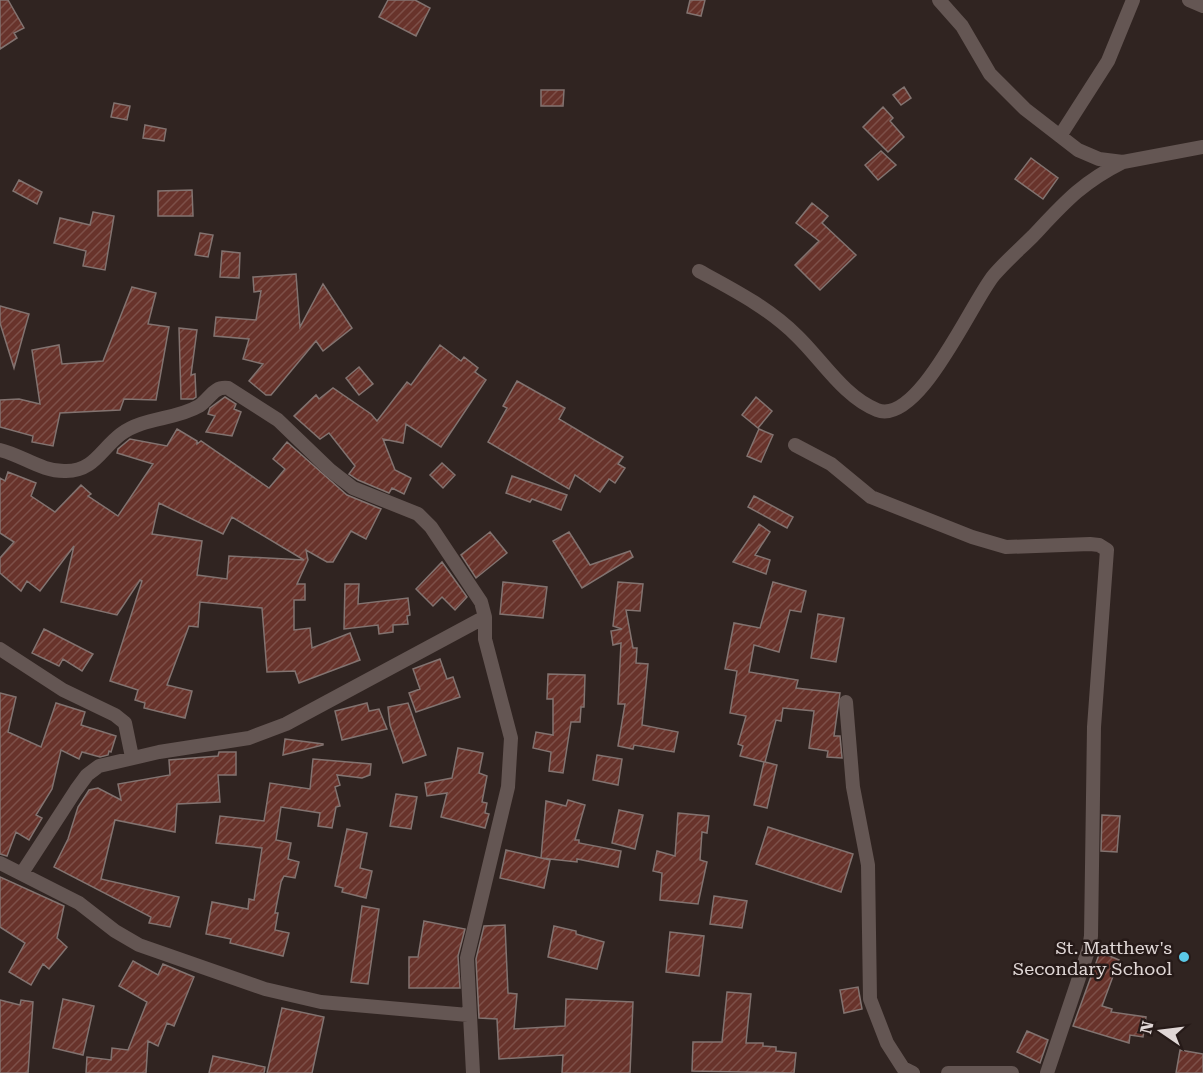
<svg xmlns="http://www.w3.org/2000/svg" width="1203" height="1073" viewBox="0 0 1203 1073" font-family="'Roboto Serif',serif">
	<style>
		.building { fill: url(#building-hatch); stroke: #827370; stroke-width: 1.5; fill-rule: evenodd }
		.lines { fill: none; stroke-linecap: round; stroke-linejoin: round }
		.minor { stroke: #645653; stroke-width: 14 }
		.poi-dot { fill: #5bc8e6; stroke: #261a18; stroke-width: 2 }
		.labels { text-anchor: middle; dominant-baseline: central; stroke-width: 5; stroke-linejoin: round; paint-order: stroke }
		.poi-label { font-size: 18px; fill: #e0d7d6; stroke: #261a18; text-anchor: end }
	</style>
	<defs>
		<pattern id="building-hatch" width="6" height="6" patternUnits="userSpaceOnUse" patternTransform="scale(1.5)"><rect width="6" height="6" fill="#68332b"/><path d="M-1 1l2-2M0 6l6-6M5 7l2-2" fill="none" stroke="#7d5049"/></pattern>
	</defs>
	<rect width="100%" height="100%" fill="#302421"/>
	<path class="building" d="M0 0H8L24 28 14 33 17 38 0 49Z
		M388 0H415L430 8 416 36 379 17Z
		M690 0H705L701 16 687 13Z
		M904 87 911 98 901 105 893 95Z
		M541 90H564L563 106H541Z
		M114 103 130 106 127 120 111 117Z
		M883 107 893 118 890 121 904 137 888 152 863 127Z
		M145 125 166 129 164 141 143 138Z
		M881 151 896 165 878 180 865 165Z
		M1031 158 1058 178 1043 199 1015 179Z
		M19 180 42 192 37 204 13 191Z
		M192 190 193 216H158V191Z
		M812 203 828 216 822 223 856 255 820 290 795 265 819 241 796 223Z
		M93 212 114 216 105 270 83 266 86 251 54 243 60 218 90 225Z
		M200 233 213 235 208 257 195 255Z
		M222 251 240 253 239 278 220 277Z
		M296 274 300 327 323 284 352 328 323 351 316 341 271 395H266L249 381 263 364 243 359 249 339 214 336 216 317 256 320 261 291 254 292 253 277Z
		M132 287 156 293 148 324 169 327 156 400 124 399 120 410 60 413 53 446 32 442 33 436 0 427V400L19 399 40 404 32 350 59 345 62 364 103 361Z
		M0 306 29 314 14 368 0 323Z
		M179 328 197 330 191 375 195 374 196 397 193 399H181Z
		M440 345 461 361 464 357 478 368 475 372 486 380 441 447 406 424 403 443 383 439 395 470 411 478 404 494 392 488 389 493 358 480 349 474 355 466 329 433 320 439 294 416 316 395 319 399 333 388 371 414 377 421 407 382 411 385Z
		M359 367 373 384 359 395 346 378Z
		M517 381 565 408 559 419 623 457 618 464 625 468 615 483 609 479 600 492 575 475 569 489 488 442 507 408 503 406Z
		M225 397 236 404 234 409 241 412 232 436 206 432 215 416 208 414 210 408Z
		M756 397 772 411 758 428 742 415Z
		M177 429 197 441V444L201 441 269 488 285 469 273 459 287 442 347 495 381 509 366 539 351 531 333 562H327L306 550 308 560 297 584H305V600H294V630L310 628 312 648 350 633 360 660 299 683 295 671 267 672 262 608 200 602 198 627 189 626 167 685 192 691 185 718 144 708 145 703 135 700 138 690 110 681 142 581 140 580 117 615 61 602 74 546 40 591 27 581 21 591 0 573V558L14 542 0 533V478L5 481 8 472 36 483 31 496 55 512 81 485 91 494 88 496 118 516 153 464 117 453 118 449 130 439 167 446ZM159 503 223 534 232 517 304 560 229 556 227 579 197 575 202 541 152 534Z
		M759 429 773 435 761 462 747 456Z
		M442 463 455 475 443 488 430 475Z
		M512 476 567 495 561 510 532 499 530 502 506 493Z
		M754 496 793 517 787 528 748 507Z
		M759 524 770 532 755 555 770 560 766 574 733 562Z
		M490 532 507 553 476 578 461 555Z
		M569 532 590 565 630 551 633 557 582 588 553 541Z
		M442 562 467 597 455 610 442 597 433 606 416 589Z
		M503 582 547 587 543 618 500 614Z
		M618 582 643 584 640 611 626 610 633 648H637L636 663 648 664 642 725 678 732 674 752 634 745 633 749 618 746 625 704H618L621 643 613 645 611 631 622 629 613 626Z
		M773 582 806 591 801 612 790 610 779 652 754 645 749 672 798 680 796 688 840 693 834 736H840L842 758 827 757 828 751 809 748 814 711 783 708 781 721 776 720 765 762 777 765 767 808 754 805 764 762 740 756 743 746 738 744 746 716 730 713 737 671 725 669 734 623 760 628Z
		M345 584H359L358 604 408 598 410 615 407 616 408 624 393 625V632L379 634 378 625 344 629Z
		M818 614 844 618 836 662 811 658Z
		M44 629 93 654 82 671 63 659 59 666 32 653Z
		M440 659 447 679 453 677 460 697 416 712 409 693 420 689 413 669Z
		M548 674 585 675 584 707H581L580 722H571L563 773 549 771 551 752 533 748 536 732 553 735V699H547Z
		M0 693 16 697 8 732 41 747 56 703 85 712 81 725 116 736 111 752 109 751 108 755 100 757 82 752 79 759 61 750 52 789 36 815 42 818 29 840 16 832 7 856 0 854Z
		M367 703 369 711 379 709 387 729 342 740 335 711Z
		M408 703 426 755 403 763 390 725 388 707Z
		M285 739 323 744V745L283 755Z
		M458 748 483 753 479 773 487 776 482 802 487 803 485 813 489 814 485 828 441 817 447 793 427 796 425 783 452 778Z
		M219 752H236V775H218L220 802 177 804 175 832 115 820 101 879 179 897 170 927 149 923 151 917 54 867 68 839 78 807 89 790 98 788 121 800 118 784 170 775 169 760 218 756Z
		M597 755 622 759 618 785 593 780Z
		M313 759 371 764 370 775 362 778 337 775 340 785 335 787 340 806 336 807 332 828 318 826 320 813 281 807 276 840 291 843 288 859 299 862 295 878 284 876 281 882 275 913H278L275 930 289 933 283 956 230 943 231 939 206 934 212 902 248 909 249 899 254 900 262 848 216 843 220 816 264 821 270 783 310 789Z
		M396 794 417 797 411 829 390 826Z
		M568 800 585 805 575 840H579V843L621 851 618 867 577 859V862L541 858 546 801 566 806Z
		M619 810 643 815 635 849 612 843Z
		M678 813 709 816 707 833 702 832 700 860 707 862 698 904 660 900 662 873 653 871 657 851 675 856Z
		M1102 815 1120 816 1117 852 1101 851Z
		M768 827 853 854 841 892 756 864Z
		M347 829 367 833 360 868 372 871 366 898 342 892 343 888 335 886Z
		M506 850 550 860 544 888 500 878Z
		M0 877 64 906 57 938 67 947 49 969 43 964 31 985 9 972 25 943 0 927Z
		M714 896 747 901 742 928 710 924Z
		M362 906 379 909 368 984 351 982Z
		M424 921 465 929 458 956 460 988H409V957H418Z
		M505 925 508 993 517 994 514 1029 565 1026 566 999 633 1002 630 1073H562L563 1055 499 1059 497 1019 479 1018 476 959 484 926Z
		M554 926 576 931V934L604 942 597 969 548 957Z
		M670 932 704 936 699 976 666 972Z
		M1100 952 1119 960 1102 1006 1112 1009 1111 1012 1146 1017 1143 1037 1130 1035 1129 1043 1073 1026Z
		M133 961 158 975 163 964 194 977 174 1026 167 1023 158 1046 148 1041 146 1073H86L87 1057 111 1060 112 1048 128 1050 147 1002 119 986Z
		M858 987 862 1009 844 1013 840 990Z
		M727 992 751 994 746 1043H763V1046L776 1047V1051L796 1053 794 1073 692 1071 693 1042H722Z
		M63 999 94 1006 83 1055 53 1048Z
		M0 1000 20 1005 21 1000 33 1002 28 1073H0Z
		M282 1008 324 1017 312 1073H267Z
		M1027 1031 1048 1040 1040 1063 1017 1052Z
		M1180 1050 1203 1054V1073H1176Z
		M213 1056 265 1067 264 1073H209Z"/>
	<g class="lines">
		<path class="minor" d="M939 0 962 26 990 74 1025 109 1078 150 1099 159 1123 162 1203 147
			M1189 0 1203 6
			M1060 136 1108 61 1133 0
			M699 271C734 290 769 308 797 336 822 360 844 397 877 410 919 426 972 301 994 275 1006 261 1020 249 1033 236 1064 203 1081 183 1123 162
			M795 445 831 464 871 497 972 537 1006 547 1090 544 1099 545 1107 550 1094 727 1091 936 1089 948 1047 1073
			M0 450C22 455 42 472 66 471 94 471 101 449 121 434 144 417 175 420 199 406 210 399 213 386 228 388L278 420 330 470 353 488 418 514 431 527 481 602 485 617V639L511 738 508 787 467 958 473 1073
			M0 649 63 690 115 715 125 723 132 757
			M846 702 853 787 868 865 870 999 887 1043 903 1068 913 1073
			M0 863 79 903 115 931 139 945 265 989 321 1002 468 1015
			M22 873 76 790 87 775 99 766 159 752 249 738 286 724 485 617
			M948 1073H1012"/>
	</g>
	<circle class="poi-dot" cx="1184" cy="957" r="6"/>
	<g class="labels">
		<g class="poi-label">
			<text x="1172" y="947">St. Matthew's<tspan x="1172" dy="21">Secondary School</tspan></text>
		</g>
	</g>
	<g transform="translate(1161 1031) rotate(284)" stroke="#261a18" stroke-width="4.5" paint-order="stroke">
	<path d="M0-4.5L10 22L0 15L-10 22Z" fill="#e0d7d6"/>
	<text y="-9" font-size="16" font-weight="bold" text-anchor="middle" fill="#e0d7d6">N</text>
	</g>
</svg>
